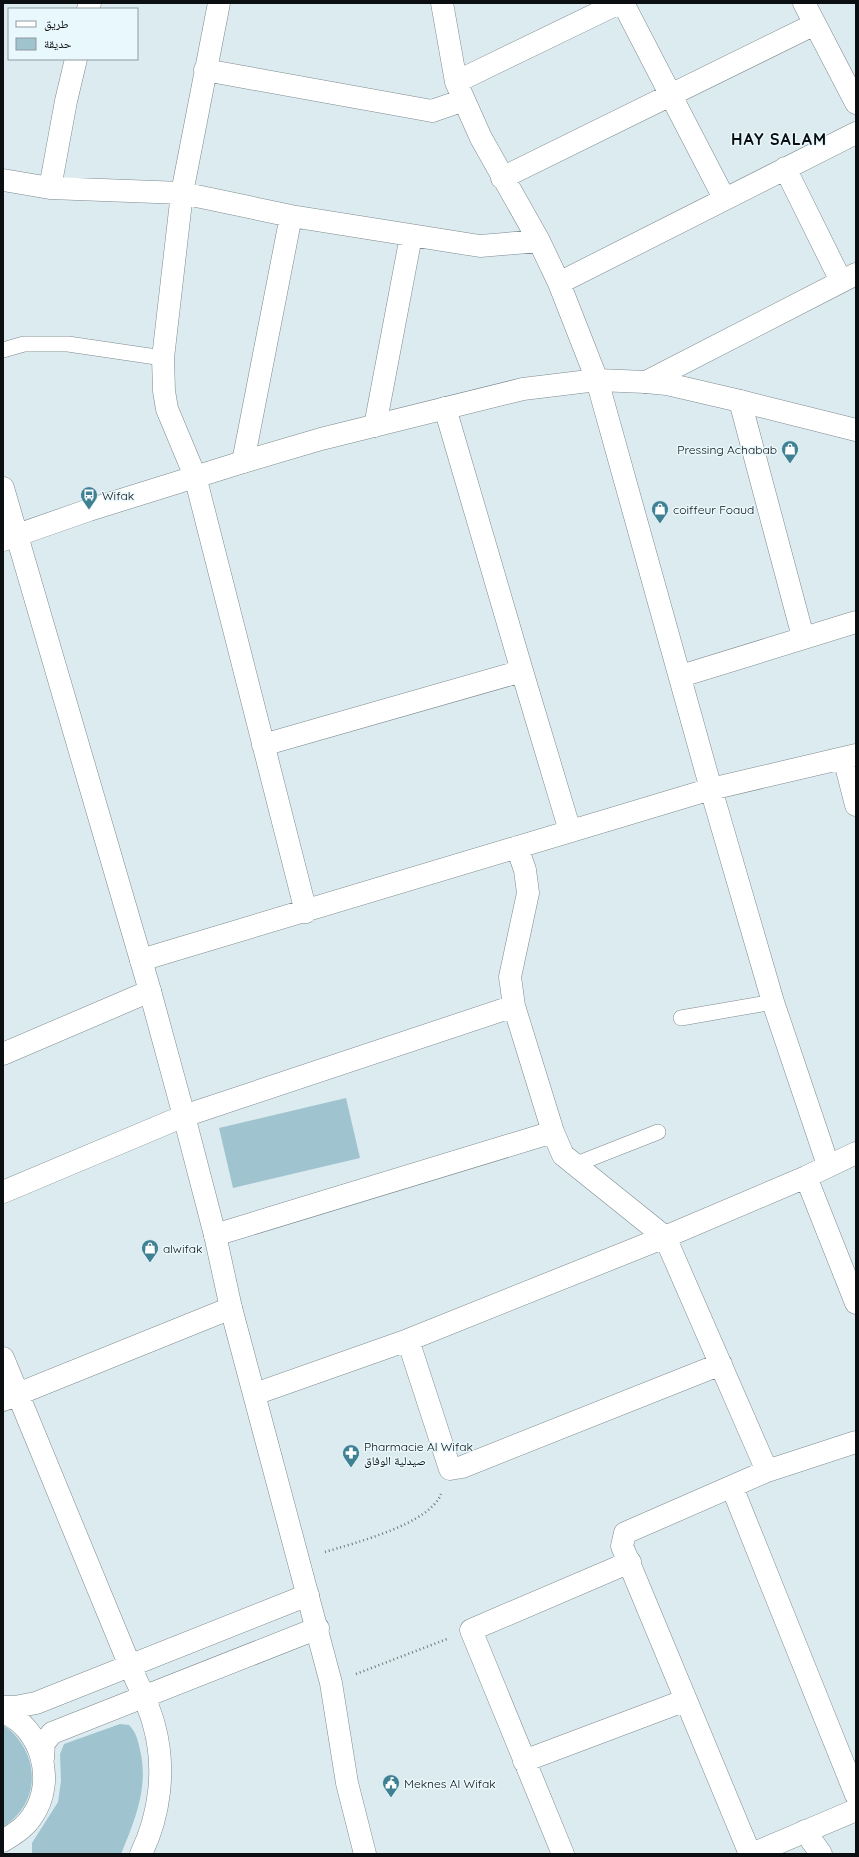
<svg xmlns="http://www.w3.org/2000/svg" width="859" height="1857" viewBox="0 0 859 1857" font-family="Quicksand,'Noto Naskh Arabic',sans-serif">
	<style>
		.green { fill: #9fc4d0 }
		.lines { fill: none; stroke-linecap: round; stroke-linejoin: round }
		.lane-casing { stroke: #7d8a8f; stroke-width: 16 }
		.street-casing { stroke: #7d8a8f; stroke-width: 23 }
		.secondary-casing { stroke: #7d8a8f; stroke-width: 23 }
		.path { stroke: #6d7679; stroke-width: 2.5; stroke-dasharray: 1 3; stroke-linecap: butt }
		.lane { stroke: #fff; stroke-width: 15 }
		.street { stroke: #fff; stroke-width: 22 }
		.secondary { stroke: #fff; stroke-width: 22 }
		.labels { text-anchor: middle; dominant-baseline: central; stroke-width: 3; stroke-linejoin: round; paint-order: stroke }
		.poi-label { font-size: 12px; fill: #0b0f11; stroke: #e9f8fd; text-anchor: start }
		.district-label { font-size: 16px; font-weight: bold; letter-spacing: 1px; fill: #0b0f11; stroke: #e9f8fd }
	</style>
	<rect width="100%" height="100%" fill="#dcebef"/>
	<path class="green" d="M346 1098 360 1158 233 1188 219 1128Z
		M120 1724 129 1725C136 1732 138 1740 140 1750 149 1787 135 1820 121 1854H32V1843L58 1802 61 1781 60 1754 64 1744Z
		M3 1725C40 1750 43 1802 3 1827Z"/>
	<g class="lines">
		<g class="lane-casing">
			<path id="lane" d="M3 350 24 344H68L163 358
				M681 1018 773 1002
				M574 1165 658 1132"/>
		</g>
		<g class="street-casing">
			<path id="street" d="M219 3 182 193 163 358 164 391 167 409 195 476 306 912
				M442 3 456 82 481 138 539 241 559 283 597 380 711 789 773 1002 828 1165
				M623 3 724 198
				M804 3 856 103
				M88 9 90 3
				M205 70 432 111 464 100
				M456 82 619 3
				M785 168 841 281
				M502 178 815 24
				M3 180 50 188 182 193 291 216 480 246 539 241
				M50 188 66 101 76 59
				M559 283 856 133
				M646 382 856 274
				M740 401 803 637
				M445 408 522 671 570 831
				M375 426 411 236
				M243 462 291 216
				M681 676 856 622
				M263 745 522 671
				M844 758 856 805
				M517 847 525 870 528 893 510 977 514 1006 553 1132 563 1155 665 1237 767 1471
				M141 960 711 789 856 755
				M3 1054 150 991
				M806 1177 856 1303
				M3 1192 184 1116 514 1006
				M215 1235 553 1132
				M408 1340 450 1469 462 1467 721 1364
				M3 1358 130 1666C138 1685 149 1705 154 1725 166 1768 160 1815 141 1854
				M255 1394 408 1340 665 1237 806 1177 856 1153
				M3 1400 231 1308
				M732 1487 856 1795
				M3 1707H15L36 1703 308 1595
				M3 1712C42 1728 56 1781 33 1815 26 1827 14 1834 3 1841
				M43 1758 44 1743 52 1733 318 1628
				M524 1761 686 1700
				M805 1831 821 1854
				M563 1854 471 1630 630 1562
				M750 1854 622 1546 625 1533 767 1471 856 1442"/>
		</g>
		<g class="secondary-casing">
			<path id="secondary" d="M3 488 150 991 184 1116 215 1235 231 1308 331 1683 347 1783 365 1854
				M3 540 89 510 243 462 321 439 523 389 597 380 646 382 667 384 740 401 856 430
				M752 1854 856 1810"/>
		</g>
		<path class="path" d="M325 1552C354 1543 430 1524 441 1494
			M356 1674 447 1639"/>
		<use href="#lane" class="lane"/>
		<use href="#street" class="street"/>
		<use href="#secondary" class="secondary"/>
	</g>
	<defs>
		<g id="shop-pin" transform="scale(0.9)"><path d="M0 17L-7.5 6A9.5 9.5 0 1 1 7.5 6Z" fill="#3f8093" stroke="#e9f8fd"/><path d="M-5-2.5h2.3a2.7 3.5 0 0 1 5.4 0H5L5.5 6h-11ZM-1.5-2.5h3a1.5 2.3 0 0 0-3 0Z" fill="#fff"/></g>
		<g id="bus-pin" transform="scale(0.9)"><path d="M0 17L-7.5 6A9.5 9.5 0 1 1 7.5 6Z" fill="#3f8093" stroke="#e9f8fd"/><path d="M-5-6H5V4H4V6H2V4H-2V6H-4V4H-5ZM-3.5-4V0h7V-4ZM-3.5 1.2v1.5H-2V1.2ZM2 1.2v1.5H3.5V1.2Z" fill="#fff"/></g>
		<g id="pharmacy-pin" transform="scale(0.9)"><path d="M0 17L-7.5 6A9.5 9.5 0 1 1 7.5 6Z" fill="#3f8093" stroke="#e9f8fd"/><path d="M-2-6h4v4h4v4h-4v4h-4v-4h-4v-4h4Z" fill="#fff"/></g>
		<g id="civic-pin" transform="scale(0.9)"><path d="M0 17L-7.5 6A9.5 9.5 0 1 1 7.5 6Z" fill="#3f8093" stroke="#e9f8fd"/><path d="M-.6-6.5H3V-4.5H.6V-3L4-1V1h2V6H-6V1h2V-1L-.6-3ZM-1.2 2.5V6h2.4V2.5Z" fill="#fff"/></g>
	</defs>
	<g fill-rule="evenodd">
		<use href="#shop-pin" x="790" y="449"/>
		<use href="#bus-pin" x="89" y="495"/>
		<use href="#shop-pin" x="660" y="509"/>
		<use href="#shop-pin" x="150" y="1248"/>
		<use href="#pharmacy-pin" x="351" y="1453"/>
		<use href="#civic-pin" x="391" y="1783"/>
	</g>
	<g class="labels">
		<g class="poi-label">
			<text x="777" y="449" text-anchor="end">Pressing Achabab</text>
			<text x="102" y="495">Wifak</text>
			<text x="673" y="509">coiffeur Foaud</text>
			<text x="163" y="1248">alwifak</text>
			<text x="364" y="1446">Pharmacie Al Wifak<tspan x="364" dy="14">صيدلية الوفاق</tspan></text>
			<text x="404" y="1783">Meknes Al Wifak</text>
		</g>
		<g class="district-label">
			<text x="779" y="139">HAY SALAM</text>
		</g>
	</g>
	<rect width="859" height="1857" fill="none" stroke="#0b0f11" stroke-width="8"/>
	<rect x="8" y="8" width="130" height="52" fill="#e9f8fd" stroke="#909b9f"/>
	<rect x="16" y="21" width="20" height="6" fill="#ffffff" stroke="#909b9f"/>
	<text x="44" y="28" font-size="12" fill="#0b0f11">طريق</text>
	<rect x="16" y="38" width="20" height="12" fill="#9fc4d0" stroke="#909b9f"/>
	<text x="44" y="48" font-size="12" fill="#0b0f11">حديقة</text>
</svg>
